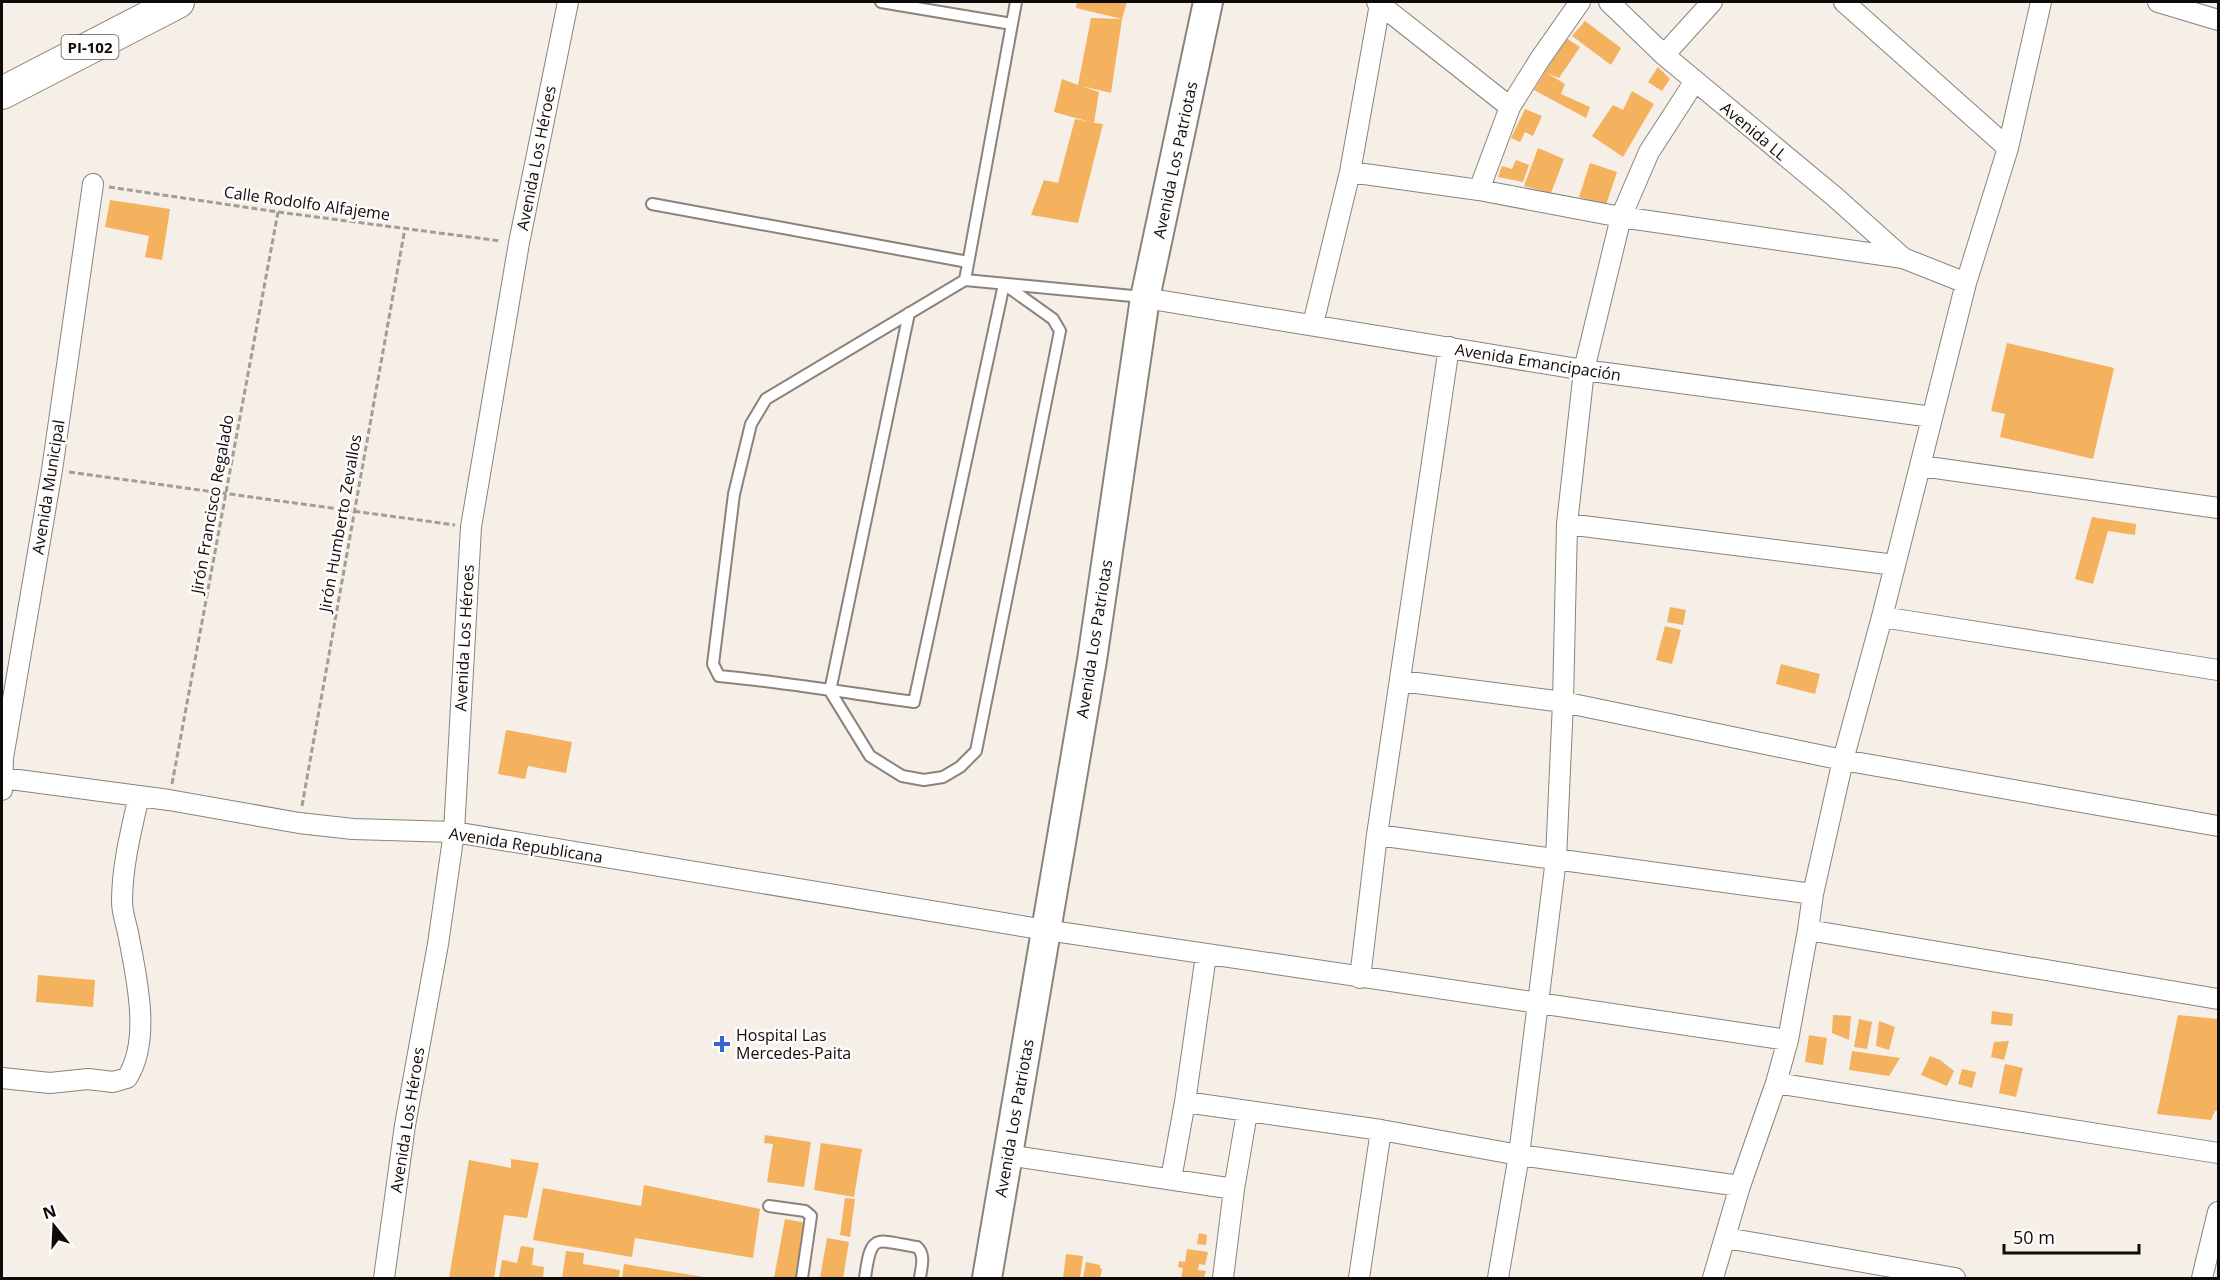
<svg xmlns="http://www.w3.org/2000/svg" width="2220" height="1280" viewBox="0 0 2220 1280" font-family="'Open Sans',sans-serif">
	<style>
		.building { fill: #f4b15e }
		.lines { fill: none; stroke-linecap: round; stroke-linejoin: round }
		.lane-casing { stroke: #89837c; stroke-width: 14 }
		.street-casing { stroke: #89837c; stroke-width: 22 }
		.secondary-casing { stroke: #89837c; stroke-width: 32 }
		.primary-casing { stroke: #89837c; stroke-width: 34 }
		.path { stroke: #a29d97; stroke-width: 3; stroke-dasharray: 6 3; stroke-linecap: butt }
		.lane { stroke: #fff; stroke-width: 10 }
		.street { stroke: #fff; stroke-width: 20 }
		.secondary { stroke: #fff; stroke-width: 28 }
		.primary { stroke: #fff; stroke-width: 32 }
		.poi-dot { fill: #3665d4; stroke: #fefdfb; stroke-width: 2 }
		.labels { text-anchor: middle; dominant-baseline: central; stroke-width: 5; stroke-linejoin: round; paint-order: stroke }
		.shield { fill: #fefdfb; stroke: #565452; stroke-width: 1.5 }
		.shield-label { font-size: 15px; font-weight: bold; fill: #0e0c0a }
		.street-label { font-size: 16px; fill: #0e0c0a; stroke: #fefdfb }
		.poi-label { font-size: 16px; fill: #0e0c0a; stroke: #fefdfb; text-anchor: start }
	</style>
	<rect width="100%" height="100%" fill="#f5efe7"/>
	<path class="building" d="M1077 2H1127L1122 19 1076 8Z
		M1091 18 1122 19 1111 93 1082 86 1099 92 1094 123 1103 124 1078 223 1031 215 1044 180 1058 183 1075 119 1090 122 1054 112 1062 79 1078 85Z
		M1585 21 1621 48 1611 65 1572 36Z
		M1566 38 1580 47 1559 78 1547 73 1565 84 1561 94 1590 107 1586 118 1534 90Z
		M1658 67 1670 79 1662 91 1648 82Z
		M1632 91 1654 104 1623 157 1592 136 1613 105 1623 110Z
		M1525 109 1542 116 1533 136 1525 132 1520 142 1511 138Z
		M1538 148 1564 159 1551 193 1524 186Z
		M1516 160 1529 165 1523 182 1498 177 1502 166 1512 169Z
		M1590 163 1617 172 1606 205 1579 197Z
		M110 200 170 209 162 260 145 257 149 236 105 227Z
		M2007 343 2114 368 2093 459 2000 437 2005 414 1991 411Z
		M2092 517 2136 524 2135 535 2108 531 2093 584 2075 579Z
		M1670 607 1686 610 1683 625 1667 622Z
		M1665 626 1681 630 1672 664 1656 660Z
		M1781 664 1820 674 1815 694 1776 684Z
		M506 730 572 742 566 773 528 766 525 779 498 774Z
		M38 975 95 980 93 1007 36 1002Z
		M1992 1011 2013 1014 2012 1026 1991 1024Z
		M1833 1015 1851 1016 1849 1040 1832 1033Z
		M2178 1015 2218 1019V1111H2215L2211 1120 2157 1114Z
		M1859 1019 1872 1022 1867 1049 1854 1047Z
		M1879 1021 1895 1027 1889 1050 1876 1046Z
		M1809 1035 1827 1038 1823 1065 1805 1062Z
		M2009 1041 2004 1060 1991 1057 1994 1042Z
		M1852 1051 1900 1058 1889 1076 1849 1070Z
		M1930 1056 1940 1060 1954 1071 1947 1086 1921 1075Z
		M2005 1064 2023 1068 2016 1097 1999 1093Z
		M1962 1069 1976 1072 1972 1088 1958 1084Z
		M765 1135 811 1142 804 1187 767 1182 773 1144 764 1143Z
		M821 1143 862 1149 854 1197 814 1190Z
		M511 1159 539 1163 527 1218 504 1215 494 1278H449L469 1160 511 1168Z
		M644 1185 760 1209 753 1258 635 1238 632 1257 533 1240 543 1188 641 1206Z
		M845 1198 855 1199 850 1237 840 1235Z
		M785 1219 806 1223 796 1278H774Z
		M1199 1233 1207 1235 1206 1245 1197 1244Z
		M827 1238 849 1242 843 1278H820Z
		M521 1246 534 1248 532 1265 544 1267 543 1278H499L502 1260 517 1263Z
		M1187 1249 1208 1252 1205 1265 1199 1264 1198 1270 1206 1271 1204 1278H1181L1183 1268 1178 1267 1179 1261 1185 1262Z
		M566 1251 584 1253 583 1264 620 1270 619 1278H562Z
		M1066 1254 1083 1256 1080 1278H1063Z
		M1086 1262 1100 1265V1268L1102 1269 1100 1278H1083Z
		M624 1264 704 1277V1278H622Z"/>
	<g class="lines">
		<g class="lane-casing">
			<path id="lane" d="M881 2 1012 24
				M652 204 968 262
				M965 280 1016 2
				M909 313 830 691 870 756 902 776 924 780 943 777 960 767 976 751 1060 331 1053 319 1004 284 914 702C849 693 784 682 719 676L713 664 734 494 751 424 766 399 965 280 1143 297
				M769 1206 805 1211 811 1216 802 1278
				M865 1278C871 1232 875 1240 917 1247 926 1255 921 1268 920 1278"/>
		</g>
		<g class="street-casing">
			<path id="street" d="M1377 2 1510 107
				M1609 2 1664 55 1835 197 1903 258
				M1844 2 2008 148
				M2158 2 2218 20
				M1664 55 1712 2
				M1350 172 1479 190 1621 217 1903 258 1966 283
				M1479 190 1510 107 1540 59 1580 2
				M1145 298 1584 370 1932 417
				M1313 324 1350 172 1380 4
				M1921 466 2218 508
				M1567 524 1895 565
				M1882 617 2218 670
				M1401 681 1563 702 1843 760 2218 826
				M3 778 169 800 299 823 353 829 454 832 1046 930 1788 1040
				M2 790 3 758 52 470 93 184
				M1377 835 1813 894
				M1808 930 2218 999
				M1360 978 1377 835 1449 347
				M2 1078 50 1083 88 1079 113 1082 127 1078C151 1041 137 980 129 938 127 926 122 913 122 902 122 866 131 831 139 796
				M1776 1083 2218 1153
				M1185 1102 1381 1130 1519 1155 1740 1186
				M1007 1155 1234 1189
				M1171 1179 1185 1102 1206 955
				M1726 1238 1955 1278
				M384 1278 405 1125 438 944 454 832 471 527 519 243 568 2
				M1223 1278 1234 1189 1247 1113
				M1359 1278 1381 1130
				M1498 1278 1519 1155 1556 859 1563 702 1567 524 1584 370 1621 217 1649 152 1695 81
				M1713 1278 1740 1186 1776 1083 1788 1040 1808 930 1813 894 1843 760 1882 617 1966 283 2008 148 2041 2
				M2202 1278 2218 1212"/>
		</g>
		<g class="secondary-casing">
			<path id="secondary" d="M987 1278 1092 660 1145 298 1208 2"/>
		</g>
		<g class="primary-casing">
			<path id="primary" d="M2 93 178 2"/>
		</g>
		<path class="path" d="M109 187 278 212 501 241
			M69 472 455 525
			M172 784 278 212
			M302 806 405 228"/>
		<use href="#lane" class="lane"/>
		<use href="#street" class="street"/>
		<use href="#secondary" class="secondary"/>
		<use href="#primary" class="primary"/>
	</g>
	<path class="poi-dot" d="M719 1035h6v6h6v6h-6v6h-6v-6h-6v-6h6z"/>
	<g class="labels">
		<rect class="shield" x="61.5" y="35" width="57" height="24" rx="4.5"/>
		<g class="shield-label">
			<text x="90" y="47">PI-102</text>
		</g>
		<g class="street-label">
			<text transform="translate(1754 131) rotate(40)">Avenida LL</text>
			<text transform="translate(536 158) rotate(-79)">Avenida Los Héroes</text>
			<text transform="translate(1175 160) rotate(-78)">Avenida Los Patriotas</text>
			<text transform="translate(307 203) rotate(8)">Calle Rodolfo Alfajeme</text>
			<text transform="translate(1538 362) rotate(9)">Avenida Emancipación</text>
			<text transform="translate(48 487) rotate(-81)">Avenida Municipal</text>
			<text transform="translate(212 504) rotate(-80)">Jirón Francisco Regalado</text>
			<text transform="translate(340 523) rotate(-80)">Jirón Humberto Zevallos</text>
			<text transform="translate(464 638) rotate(-87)">Avenida Los Héroes</text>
			<text transform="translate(1094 639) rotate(-81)">Avenida Los Patriotas</text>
			<text transform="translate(526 845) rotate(9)">Avenida Republicana</text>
			<text transform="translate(1014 1118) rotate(-80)">Avenida Los Patriotas</text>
			<text transform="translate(407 1120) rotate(-81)">Avenida Los Héroes</text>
		</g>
		<g class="poi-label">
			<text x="736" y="1035">Hospital Las<tspan x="736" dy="18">Mercedes-Paita</tspan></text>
		</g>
	</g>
	<rect width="2220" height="1280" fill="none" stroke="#0e0c0a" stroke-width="6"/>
	<g transform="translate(54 1226) rotate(342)" stroke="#fefdfb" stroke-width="4.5" paint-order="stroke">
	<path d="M0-4.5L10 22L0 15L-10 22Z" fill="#0e0c0a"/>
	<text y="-9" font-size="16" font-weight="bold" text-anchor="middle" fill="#0e0c0a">N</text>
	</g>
	<path d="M2004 1244v9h135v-9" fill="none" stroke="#0e0c0a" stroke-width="3"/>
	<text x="2013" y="1244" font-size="18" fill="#0e0c0a" stroke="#fefdfb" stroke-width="4.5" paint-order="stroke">50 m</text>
</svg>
